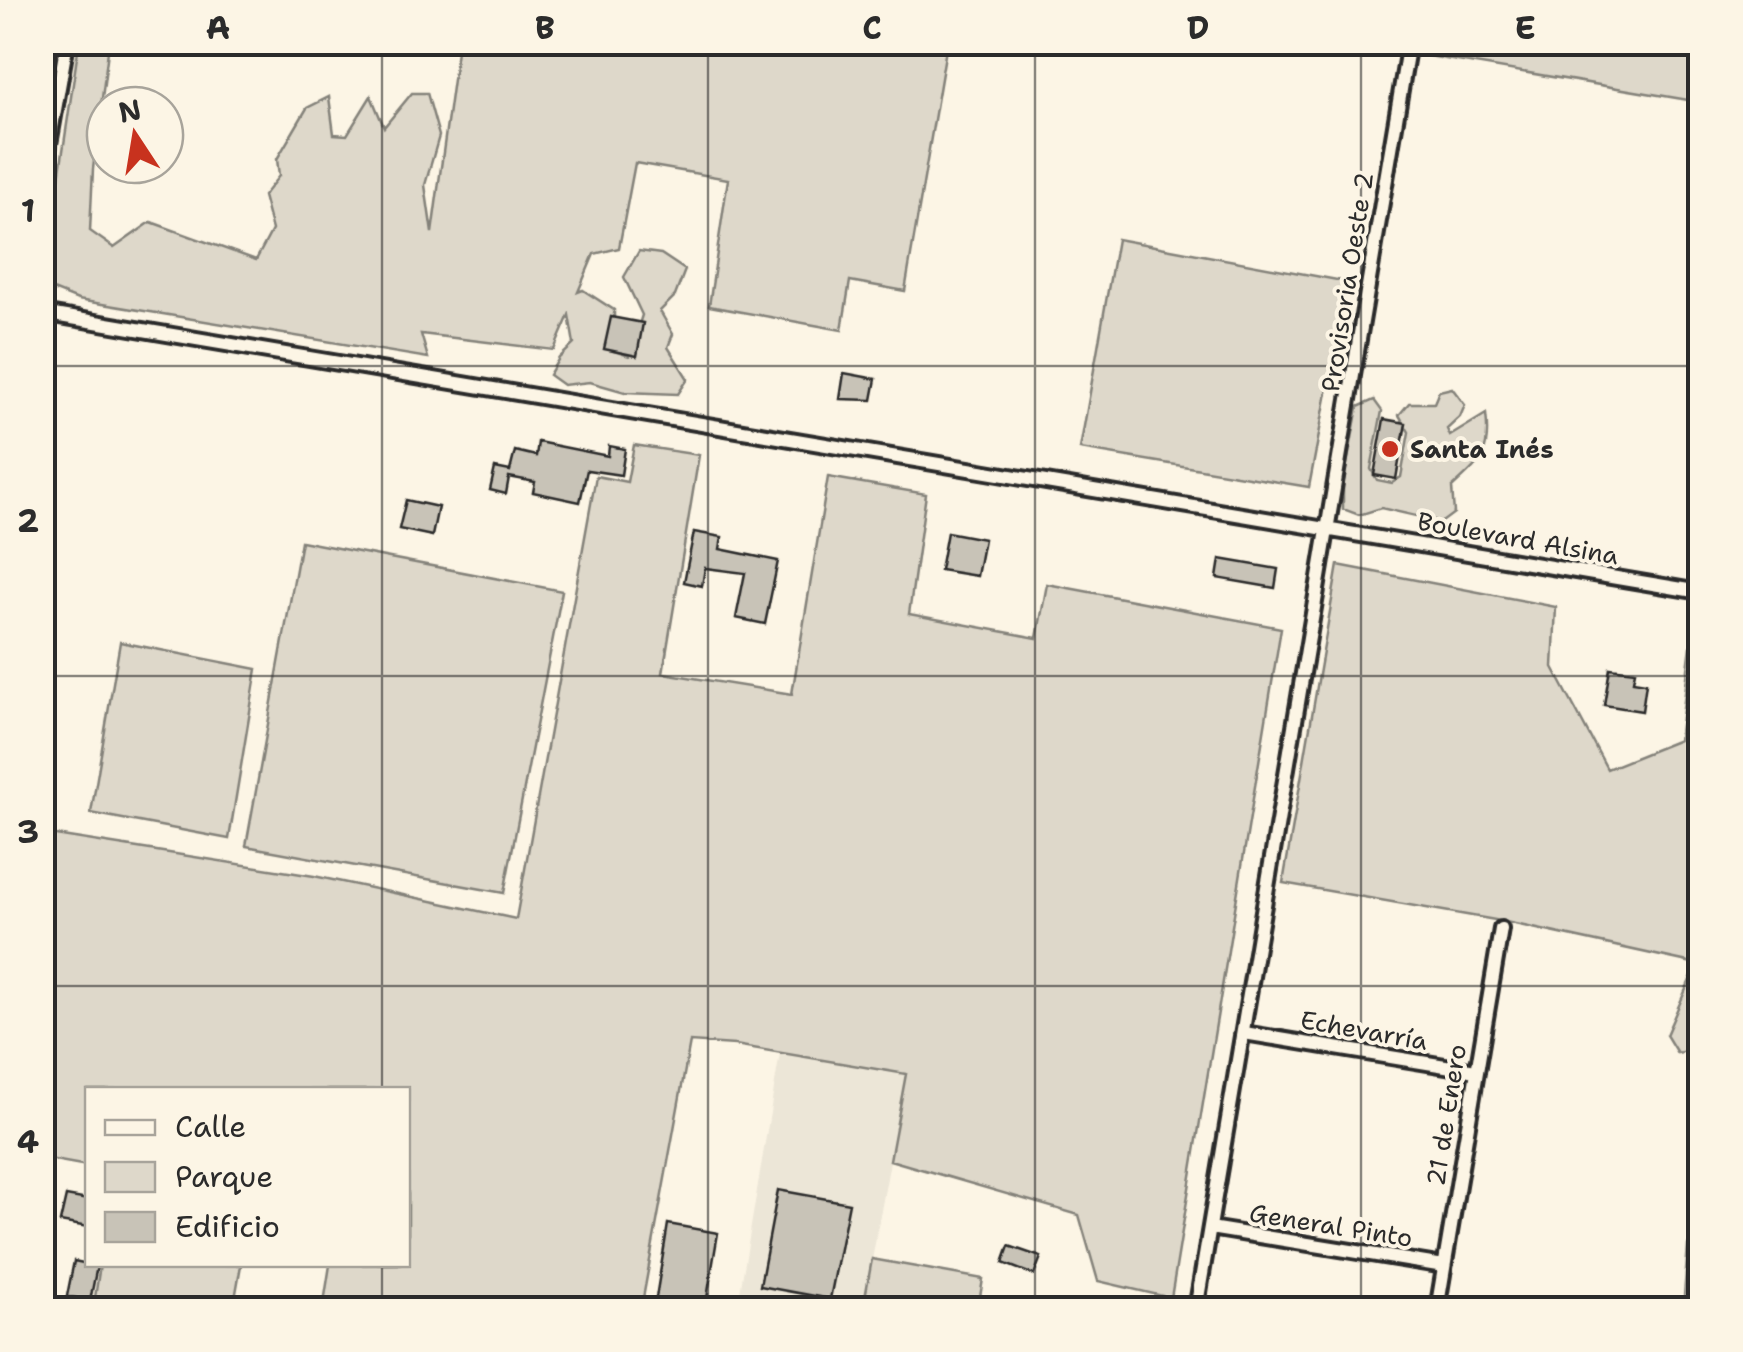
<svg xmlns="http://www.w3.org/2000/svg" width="1743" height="1352" viewBox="0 0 1743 1352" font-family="'Shantell Sans',sans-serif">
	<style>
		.built { fill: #ece6d7 }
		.green { fill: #ded8ca; stroke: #84827a; stroke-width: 2.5 }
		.building { fill: #c8c3b7; stroke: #2b2b2b; stroke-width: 2.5 }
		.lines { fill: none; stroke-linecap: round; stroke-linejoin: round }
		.street-casing { stroke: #2b2b2b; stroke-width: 20 }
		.street { stroke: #fcf5e5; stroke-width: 12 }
		.grid { fill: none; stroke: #2b2b2b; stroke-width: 2.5; stroke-opacity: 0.55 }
		.poi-dot { fill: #c8321e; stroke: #fcf5e5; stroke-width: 4 }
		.labels { text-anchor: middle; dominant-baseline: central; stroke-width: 8; stroke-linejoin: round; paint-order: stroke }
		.street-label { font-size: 25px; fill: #2b2b2b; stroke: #fcf5e5 }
		.poi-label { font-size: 25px; font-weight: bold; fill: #2b2b2b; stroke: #fcf5e5; text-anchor: start }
		.neatline { fill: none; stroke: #2b2b2b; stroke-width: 4 }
		.grid-label { font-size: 32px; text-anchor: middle; font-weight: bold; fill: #2b2b2b }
	</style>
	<rect width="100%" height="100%" fill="#fcf5e5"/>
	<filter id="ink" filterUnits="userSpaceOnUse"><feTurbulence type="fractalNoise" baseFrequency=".01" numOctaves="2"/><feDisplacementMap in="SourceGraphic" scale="20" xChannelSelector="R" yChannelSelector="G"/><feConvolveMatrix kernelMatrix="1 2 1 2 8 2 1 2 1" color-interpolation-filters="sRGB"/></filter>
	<g filter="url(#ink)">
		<path class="built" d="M780 1053 906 1074 863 1309 737 1310Z"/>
		<path class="green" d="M1431 42 1700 43V102L1428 56Z
			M79 43H109L93 169 90 231 114 248 151 222 256 260 272 230 263 196 279 176 277 159 307 108 329 97 334 134 347 135 371 96 384 127 412 93H427L439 136 425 185 432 233 458 43H947L905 291 850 281 842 330 709 306 728 179 635 163 619 248 594 254 578 292 583 290 614 310V351L629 356 642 315 624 277 639 251 661 254 685 270 675 296 660 311 673 334 668 347 688 379 678 394 625 392 590 382 563 385 549 375 559 358 574 344 569 315 554 350 421 334 428 358 78 300 43 286Z
			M1117 239 1348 282 1309 487 1080 449Z
			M1452 388 1465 405 1460 417 1447 429 1450 436 1486 414C1491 455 1481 461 1452 488L1454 513 1442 522 1381 508 1359 515 1343 509V485L1358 407 1374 400 1382 411 1371 469 1377 480 1392 483 1401 477 1409 432 1399 415 1409 403H1434L1439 391Z
			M634 445 699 455 663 673 792 694 828 477 926 494 909 614 1037 638 1047 584 1281 628 1171 1298 1098 1281 1079 1215 890 1160 906 1074 735 1045 690 1042 641 1309H323L330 1265 408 1264V1090H88L87 1166 43 1158V833L314 876 516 919 596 476 627 482Z
			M301 541 562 591 504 893 246 846Z
			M1338 565 1556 607 1553 667 1607 769 1679 740 1693 630 1700 631V1048L1677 1053 1666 1035 1697 964 1501 921 1283 883Z
			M120 642 257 669 229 839 91 813Z
			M1700 1220V1309H1683L1688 1245Z
			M872 1259 983 1279 978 1309H863Z
			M100 1265V1264L241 1265 233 1310H120L94 1304Z"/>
		<path class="building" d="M611 317 643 323 637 356 604 349Z
			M844 373 876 379 872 400 840 399Z
			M1384 419 1406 423 1396 479 1374 475Z
			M538 442 608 456 609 446 625 449 621 475 587 470 580 502 533 492 535 482 509 477 506 494 490 490 495 468 510 471 515 451 536 456Z
			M406 500 438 507 432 536 399 529Z
			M694 532 722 537 720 549 778 561 765 624 736 618 745 573 705 568 702 586 684 582Z
			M947 532 984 539 977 576 940 570Z
			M1220 559 1278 569 1275 588 1217 578Z
			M1610 668 1635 671 1633 681 1646 683 1642 711 1604 705Z
			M778 1190 849 1203 830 1299 760 1286Z
			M66 1196 88 1200V1227L60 1222Z
			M668 1224 718 1233 705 1310H654Z
			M1009 1246 1041 1257 1034 1275 1003 1263Z
			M74 1261 97 1266 90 1301 67 1296Z"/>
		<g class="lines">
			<g class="street-casing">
				<path id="street" d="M42 184 67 42
					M42 313 1700 592
					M1244 1033 1476 1071
					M1210 1228 1444 1266
					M1196 1310 1409 42
					M1437 1310 1501 929"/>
			</g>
			<use href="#street" class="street"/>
		</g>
	</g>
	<path class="grid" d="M382 42V1090M708 42V1310M1035 42V1310M1361 42V1310M42 366H1700M42 676H1700M42 986H1700M382 1264V1310"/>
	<circle class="poi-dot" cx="1390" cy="449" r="10"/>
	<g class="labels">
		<g class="street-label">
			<text transform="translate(1347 282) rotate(-81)">Provisoria Oeste 2</text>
			<text transform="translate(1518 538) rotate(10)">Boulevard Alsina</text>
			<text transform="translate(1364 1030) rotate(10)">Echevarría</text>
			<text transform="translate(1446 1115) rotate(-81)">21 de Enero</text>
			<text transform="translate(1331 1225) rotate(9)">General Pinto</text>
		</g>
		<g class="poi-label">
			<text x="1410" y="449">Santa Inés</text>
		</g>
	</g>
	<rect width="1743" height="1352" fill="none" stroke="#fcf5e5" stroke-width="110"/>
	<rect x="85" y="1087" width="325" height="180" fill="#fcf5e5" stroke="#a8a49b" stroke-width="2.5"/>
	<rect x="105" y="1120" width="50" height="15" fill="#fcf5e5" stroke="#a8a49b" stroke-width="2.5"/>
	<text x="175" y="1137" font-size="30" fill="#2b2b2b">Calle</text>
	<rect x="105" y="1162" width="50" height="30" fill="#ded8ca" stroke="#a8a49b" stroke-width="2.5"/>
	<text x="175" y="1187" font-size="30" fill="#2b2b2b">Parque</text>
	<rect x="105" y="1212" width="50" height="30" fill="#c8c3b7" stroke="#a8a49b" stroke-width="2.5"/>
	<text x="175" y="1237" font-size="30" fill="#2b2b2b">Edificio</text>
	<g transform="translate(135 135) rotate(348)"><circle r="48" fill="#fcf5e5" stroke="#a8a49b" stroke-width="2.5"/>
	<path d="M0-8L18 38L0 25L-18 38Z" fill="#c8321e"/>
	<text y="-15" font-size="28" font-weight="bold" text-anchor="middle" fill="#2b2b2b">N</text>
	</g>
	<rect x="55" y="55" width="1633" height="1242" class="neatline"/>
	<g class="grid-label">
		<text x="218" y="39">A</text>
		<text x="545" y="39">B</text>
		<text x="872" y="39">C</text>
		<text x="1198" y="39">D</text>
		<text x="1525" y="39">E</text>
		<text x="28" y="222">1</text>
		<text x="28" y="532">2</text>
		<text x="28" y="843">3</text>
		<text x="28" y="1153">4</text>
	</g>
</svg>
